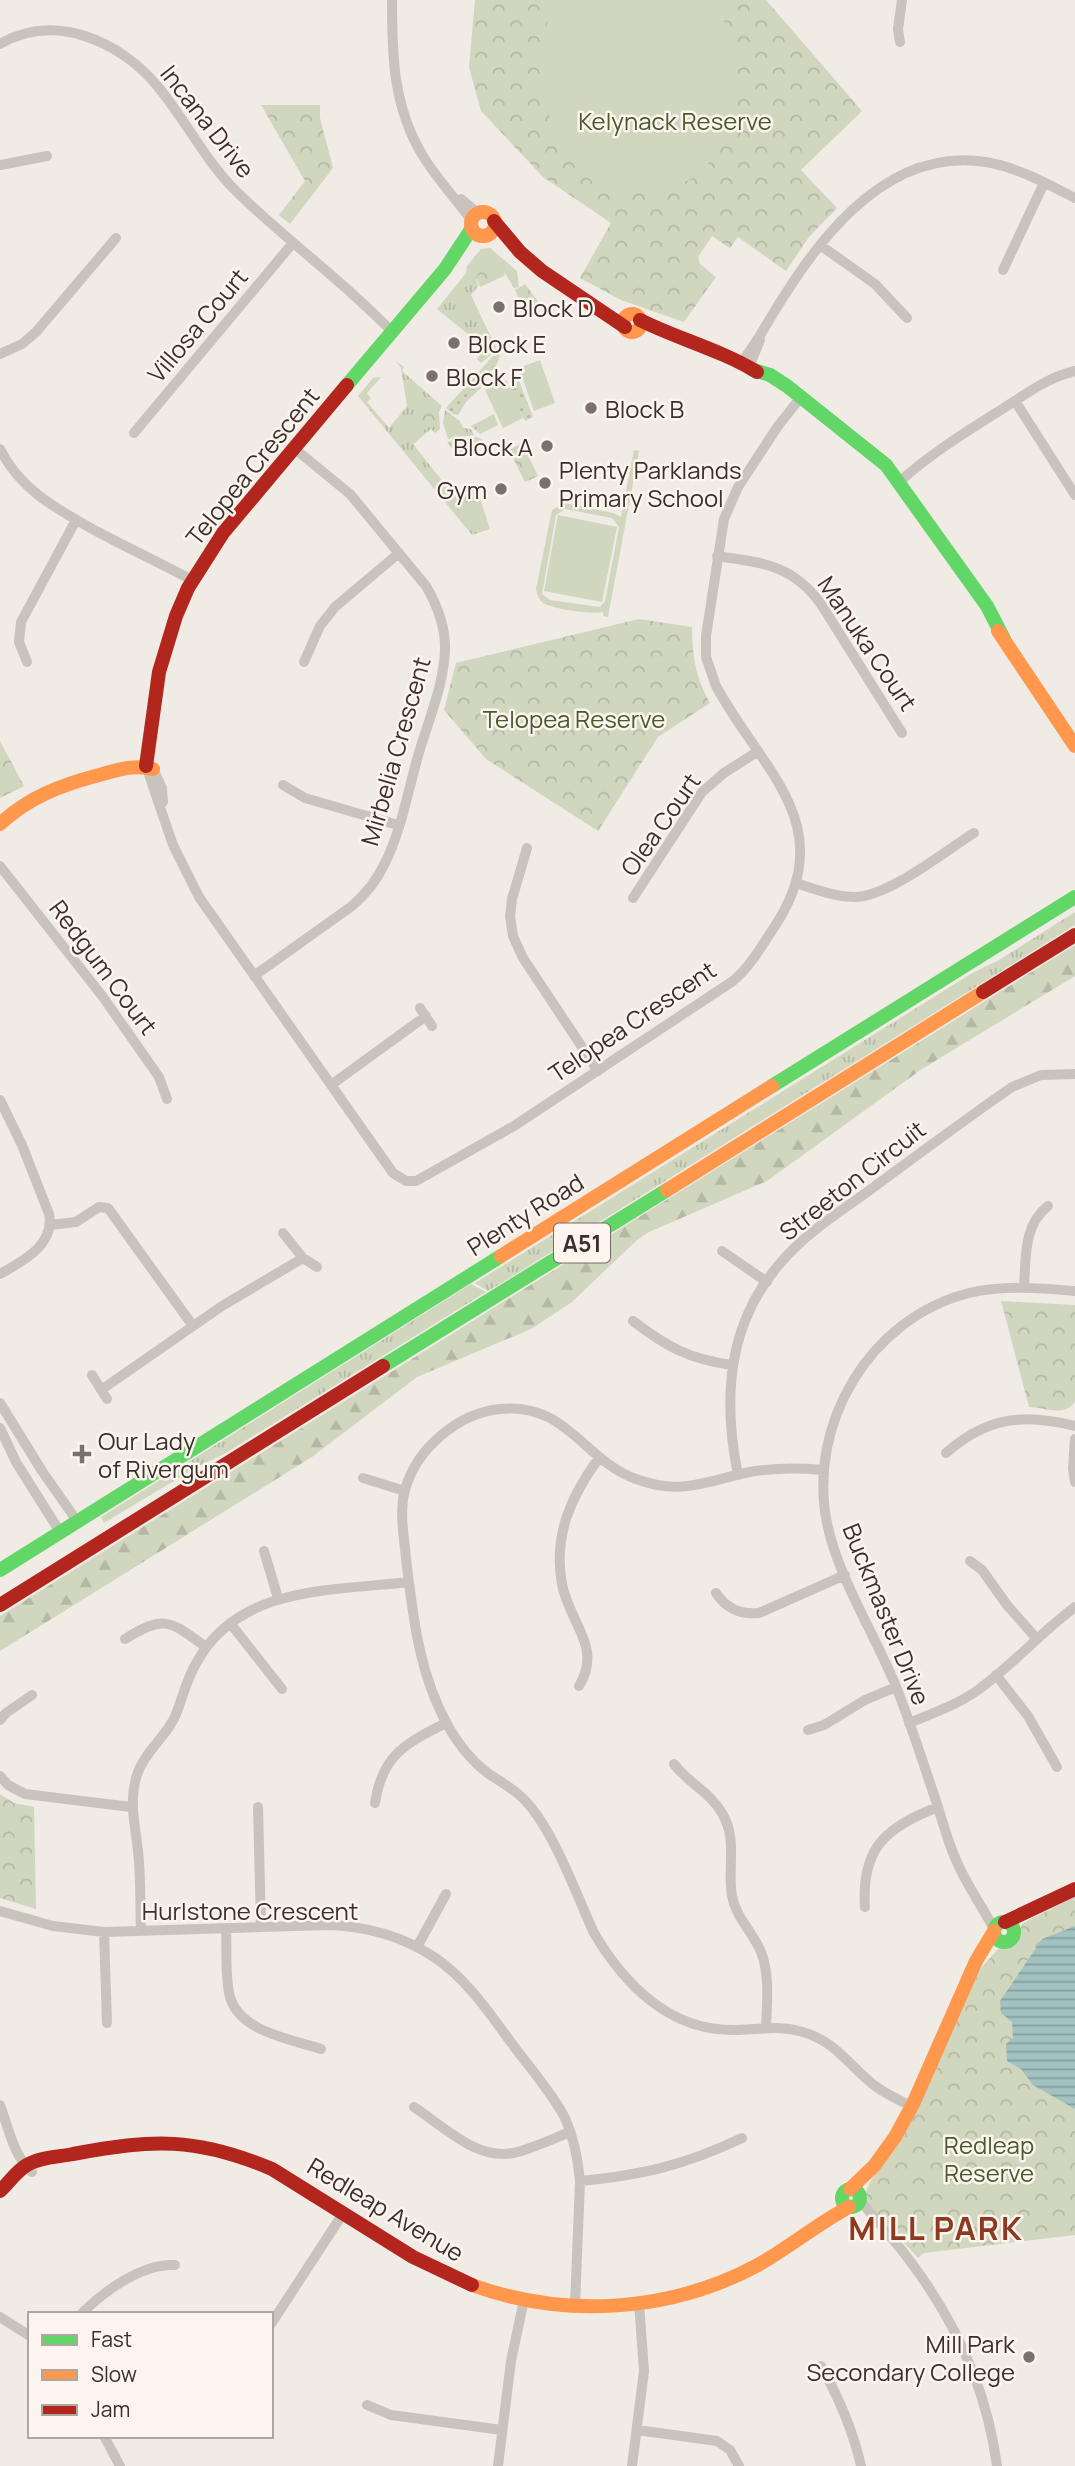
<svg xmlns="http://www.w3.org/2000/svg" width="1075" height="2466" viewBox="0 0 1075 2466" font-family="Manrope,sans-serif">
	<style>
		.grass { fill: url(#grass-tufts) }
		.forest { fill: url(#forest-firs) }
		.park { fill: url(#park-crowns) }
		.garden { fill: url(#garden-dots) }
		.pitch { fill: #d1d6bf; fill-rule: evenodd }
		.water { fill: url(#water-rules) }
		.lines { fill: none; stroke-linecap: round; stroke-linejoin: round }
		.street { stroke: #c9c3be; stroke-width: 10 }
		.fast { stroke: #63d668; stroke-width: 14 }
		.slow { stroke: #ff974d; stroke-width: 14 }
		.jam { stroke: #b3261e; stroke-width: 14 }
		.poi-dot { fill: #7a716c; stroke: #fbf5ee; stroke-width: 2.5 }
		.labels { text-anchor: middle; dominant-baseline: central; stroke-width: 5; stroke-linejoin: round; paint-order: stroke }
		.shield { fill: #fbf5ee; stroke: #756b66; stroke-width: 2 }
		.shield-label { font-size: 23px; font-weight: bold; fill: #3b302b }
		.park-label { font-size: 24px; fill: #4a5a2e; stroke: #fbf5ee }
		.street-label { font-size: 24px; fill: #3b302b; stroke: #fbf5ee }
		.poi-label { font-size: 24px; fill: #3b302b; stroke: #fbf5ee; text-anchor: start }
		.district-label { font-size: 32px; font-weight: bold; letter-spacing: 2px; fill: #8c3b22; stroke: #fbf5ee }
	</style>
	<defs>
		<pattern id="grass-tufts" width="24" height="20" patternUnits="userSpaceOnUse" patternTransform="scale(1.75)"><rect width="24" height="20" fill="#d1d6bf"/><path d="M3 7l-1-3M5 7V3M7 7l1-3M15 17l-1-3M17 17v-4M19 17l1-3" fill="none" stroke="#b4b8a4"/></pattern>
		<pattern id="forest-firs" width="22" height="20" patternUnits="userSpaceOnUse" patternTransform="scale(1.75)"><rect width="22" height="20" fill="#d1d6bf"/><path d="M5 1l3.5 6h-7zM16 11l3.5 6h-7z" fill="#b4b8a4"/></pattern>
		<pattern id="park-crowns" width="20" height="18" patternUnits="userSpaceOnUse" patternTransform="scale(1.75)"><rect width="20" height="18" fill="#d1d6bf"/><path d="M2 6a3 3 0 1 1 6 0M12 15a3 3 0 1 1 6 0" fill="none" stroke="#b4b8a4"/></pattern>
		<pattern id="garden-dots" width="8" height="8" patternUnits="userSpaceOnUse" patternTransform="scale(1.75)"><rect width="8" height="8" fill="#d1d6bf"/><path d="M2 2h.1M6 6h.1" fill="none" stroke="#b4b8a4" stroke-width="1.8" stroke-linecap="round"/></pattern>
		<pattern id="water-rules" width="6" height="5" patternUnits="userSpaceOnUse" patternTransform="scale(1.75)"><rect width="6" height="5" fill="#a1c2c1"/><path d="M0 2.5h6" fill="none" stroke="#849e9d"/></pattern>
	</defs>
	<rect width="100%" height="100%" fill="#f0ebe5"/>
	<path class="grass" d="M490 248 517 271 519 287 514 288 501 267 476 277 478 286 471 295 497 350 481 363 477 359 485 348 437 309 466 273 467 266 481 249Z
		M396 361 404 367 402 371 442 406 439 412 440 429 435 433 431 429 413 444 455 497 475 483 490 529 472 535 358 396 373 378 381 377 367 393 371 399 367 402 389 428 407 406 401 368Z
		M445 410 460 421 463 428 471 429 474 435 448 439 443 423Z
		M494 414 498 425 480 434 471 426Z
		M477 437 483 440 461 459 447 442Z
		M1075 912V925L508 1279 488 1291 475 1283 974 972 999 960Z
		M471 1284 486 1292 224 1454 197 1467 104 1523 101 1517Z"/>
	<path class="forest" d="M1075 945V976L922 1069 767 1181 649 1232 637 1240 572 1302 531 1329 417 1377 312 1457 0 1651V1616Z"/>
	<path class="park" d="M475 0H766L862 111 801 170 837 208 809 237 786 271 738 237 730 248 712 236 698 257 700 264 716 277 684 322 621 300 580 278 611 223 543 177 481 111 469 67Z
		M261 105H320V118L333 168 290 224 279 215 305 181Z
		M495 266 502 267 505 271 504 276 480 287 476 277 481 270Z
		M525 284 539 303 531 310 520 303 515 290Z
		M422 402 437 413 433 425 420 432 408 422Z
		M522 443 538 476 525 482 509 450Z
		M639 619 692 627C692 656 696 678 710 703L658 737 598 831 486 759 444 710 456 663Z
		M0 741 24 786 0 798Z
		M1001 1301 1075 1305V1401C1066 1418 1044 1407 1029 1407Z
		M0 1794 14 1803 34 1807 36 1909 0 1898Z
		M1075 1897V2235L924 2253 918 2258C909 2247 867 2205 866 2197 863 2185 893 2152 901 2139 933 2085 949 2022 982 1967L997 1950 1014 1940 1023 1923Z"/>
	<path class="garden" d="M500 353C500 364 488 377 479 382L481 388 466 402 458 415 453 414 446 408 493 356Z
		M514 368 533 417 525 421 510 391V370Z"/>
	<path class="pitch" d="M558 0H713C744 48 745 126 703 169 672 199 613 203 581 172 565 157 555 132 548 112 534 74 537 35 558 0Z
		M796 89 822 116 811 127 784 100Z
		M540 360 555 403 534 411 519 368Z
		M506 380 523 418 503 428 485 390Z
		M634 450 639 451 608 617 603 616V612C593 615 554 609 545 604 539 601 537 595 536 589L552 510 565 503 613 513 621 517ZM565 509 612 518 619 527 605 601 600 607 550 600 542 594 556 515Z
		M558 515 617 527 602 602 544 591Z"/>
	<path class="water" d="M1075 1926V2109L1033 2085 1021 2069 1007 2061 1006 2044 1013 2038 1012 2022 1001 2013 1000 2001 1042 1939Z"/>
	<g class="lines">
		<path class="street" d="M392 0C392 56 393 107 423 156 437 179 456 199 472 221
			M900 42 898 29 902 0
			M0 44C55 12 121 41 159 88 186 121 205 160 235 190 274 229 318 262 358 299 370 310 381 321 393 332
			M0 165 47 156
			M461 199 478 213
			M820 245 875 284 907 318
			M1003 270 1044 183
			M0 354 22 344 36 332 116 238
			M742 363C748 352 756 343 762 332 809 252 879 145 986 162 1017 167 1047 184 1075 198
			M749 367 760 340
			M1015 401 1075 495
			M134 433 292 244
			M0 449C20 490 57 509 96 531 128 548 160 563 192 580
			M898 483C930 454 967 431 1004 408 1026 394 1048 377 1075 371
			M717 556C762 563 792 564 821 604L902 733
			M27 662 19 642 21 622 76 520
			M304 662 320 626 335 607 399 553
			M146 766 173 845 199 897 393 1173 406 1181H416L514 1126 733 981C751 966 762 945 775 926 841 825 762 771 716 686L706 657V636L724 519 738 487 778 426 801 397
			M153 769 162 788 163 802
			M283 785 305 798 398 825
			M527 848 512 899 510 916 513 936 523 958 598 1071
			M0 866 103 997 159 1077 167 1099
			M796 883C815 889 835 897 855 897 888 897 945 851 974 833
			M633 898 702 792 724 773 757 752
			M254 976 352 906C366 894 377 880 385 863 401 831 408 791 418 756 428 721 445 683 445 647 445 625 437 605 426 586L350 494 295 449
			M420 1008 432 1026
			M331 1085 426 1016
			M0 1100 22 1145 49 1214C55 1245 23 1261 0 1274
			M50 1225 76 1222 99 1207 108 1208 193 1326
			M722 1251 767 1282
			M303 1258 317 1267
			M1024 1287C1026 1259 1023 1225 1048 1206
			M633 1321C667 1347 689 1359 732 1365
			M92 1375 107 1399
			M101 1390 222 1306 303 1258 283 1233
			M0 1403 42 1471 77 1521
			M0 1428 16 1462 60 1532
			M1075 1439 1073 1468 1075 1482
			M946 1453C987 1417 1023 1413 1075 1426
			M823 1470C801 1468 778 1468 755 1471 710 1479 684 1497 636 1479 583 1460 567 1402 500 1409 458 1413 416 1449 405 1490 399 1512 404 1536 406 1558 413 1617 419 1674 448 1726 459 1745 471 1761 489 1774 504 1784 519 1792 530 1806 556 1837 577 1896 594 1933 624 1984 669 2030 732 2030 758 2030 781 2024 806 2033 834 2042 848 2063 869 2081 881 2092 897 2099 911 2106
			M738 1475C720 1387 730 1305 802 1241 825 1220 853 1203 878 1184 923 1151 967 1118 1012 1087L1041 1075 1075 1074
			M363 1478 405 1491
			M264 1551 278 1598
			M970 1561 982 1570 1007 1605 1036 1638
			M716 1593C726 1608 741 1615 759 1613L845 1575
			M230 1623 282 1689
			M125 1639C165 1614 170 1621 206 1647
			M996 1675 1028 1716 1057 1767
			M579 1686C603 1647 569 1623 562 1584 553 1536 571 1496 599 1458
			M0 1720 6 1713 32 1695
			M909 1723C933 1713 957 1705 978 1690 1013 1665 1041 1632 1075 1607
			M808 1730 824 1725 865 1700 896 1687
			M674 1764C688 1783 710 1792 722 1813 738 1840 727 1867 732 1896 736 1918 753 1932 761 1952 770 1974 767 2004 766 2027
			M0 1776 8 1785 25 1794 131 1807
			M375 1803C382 1755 406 1743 446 1723
			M258 1807 261 1927
			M865 1907C861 1848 886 1827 938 1807
			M0 1911 53 1926 104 1932 327 1925C365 1926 402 1936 434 1957 470 1981 493 2019 519 2053 535 2074 553 2095 565 2118 574 2138 578 2159 580 2181L575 2306
			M226 1928C227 1949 225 1972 229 1993 236 2031 290 2039 321 2049
			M994 1929C982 1906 966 1884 956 1860 948 1842 943 1823 937 1804 924 1766 912 1727 897 1689 876 1636 838 1578 827 1523 807 1424 870 1318 969 1293 1004 1285 1040 1288 1075 1291
			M141 1931C140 1905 141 1877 138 1851 135 1823 128 1800 138 1772 147 1748 170 1734 178 1709 184 1692 188 1676 198 1660 241 1585 334 1591 409 1582
			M104 1932 107 2023
			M417 1947 446 1894
			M0 2105C8 2126 14 2158 32 2172
			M414 2107C443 2126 476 2160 513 2153 532 2149 552 2139 570 2132
			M580 2181C643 2175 685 2165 742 2138
			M859 2198C875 2220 894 2239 910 2261 956 2322 987 2390 997 2466
			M81 2314C103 2292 142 2263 175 2265
			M0 2317 30 2336
			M271 2324 344 2212
			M821 2366C839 2398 853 2430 861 2466
			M367 2405 391 2415 502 2430
			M637 2430 717 2441 730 2450 739 2466
			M104 2436 120 2466
			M498 2466 511 2361 524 2300
			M632 2466 644 2371 639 2303"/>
		<path class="fast" d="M751 369 770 375 787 386 886 465 987 606 1004 639
			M347 385 445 269 472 228
			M772 1086 1075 897
			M383 1366 667 1190
			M0 1570 501 1256
			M994 1932a10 10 0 1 1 20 0a10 10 0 1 1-20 0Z
			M842 2198a9 9 0 1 1 18 0a9 9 0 1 1-18 0Z"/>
		<path class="slow" d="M471 224a12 12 0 1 1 24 0a12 12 0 1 1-24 0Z
			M623 323a9 9 0 1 1 18 0a9 9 0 1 1-18 0Z
			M998 631 1075 746
			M0 824C29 797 61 785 99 775 117 770 134 764 153 769
			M667 1190 983 992
			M501 1256 772 1086
			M850 2189 874 2166 895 2137 913 2104 976 1961 994 1931
			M472 2285C565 2319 671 2312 758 2265 790 2247 817 2224 849 2207"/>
		<path class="jam" d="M494 221 520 252 542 271 625 327
			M640 320C678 339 721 350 757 372
			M146 766 159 672 176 616 188 588 223 533 347 385
			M983 992 1075 935
			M0 1605 383 1366
			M1005 1922 1075 1889
			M0 2191C9 2183 16 2171 27 2165 40 2157 59 2157 73 2154 153 2139 196 2137 272 2169L413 2257 472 2285"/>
	</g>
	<g class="poi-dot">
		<circle cx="499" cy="307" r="7"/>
		<circle cx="454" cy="343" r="7"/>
		<circle cx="432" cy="376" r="7"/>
		<circle cx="591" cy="408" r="7"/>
		<circle cx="547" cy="446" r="7"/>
		<circle cx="545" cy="483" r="7"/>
		<circle cx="501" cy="489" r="7"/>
		<path d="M78.5 1443.5h7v7h7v7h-7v7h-7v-7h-7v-7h7z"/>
		<circle cx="1029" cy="2357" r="7"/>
	</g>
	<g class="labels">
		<rect class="shield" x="554" y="1223.5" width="56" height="39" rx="5"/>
		<g class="shield-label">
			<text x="582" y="1243">A51</text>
		</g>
		<g class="park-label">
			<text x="675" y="120">Kelynack Reserve</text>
			<text x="574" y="718">Telopea Reserve</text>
			<text x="989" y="2144">Redleap<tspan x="989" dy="28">Reserve</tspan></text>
		</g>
		<g class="street-label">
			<text transform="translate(208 121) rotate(52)">Incana Drive</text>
			<text transform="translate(197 325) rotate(-50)">Villosa Court</text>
			<text transform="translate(252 466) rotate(-51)">Telopea Crescent</text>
			<text transform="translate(868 643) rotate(56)">Manuka Court</text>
			<text transform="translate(395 751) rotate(-74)">Mirbelia Crescent</text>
			<text transform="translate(660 824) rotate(-55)">Olea Court</text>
			<text transform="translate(104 967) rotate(53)">Redgum Court</text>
			<text transform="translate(632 1021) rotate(-34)">Telopea Crescent</text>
			<text transform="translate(852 1180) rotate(-38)">Streeton Circuit</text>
			<text transform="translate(525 1214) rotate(-32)">Plenty Road</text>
			<text transform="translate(887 1614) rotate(68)">Buckmaster Drive</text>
			<text x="250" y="1910">Hurlstone Crescent</text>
			<text transform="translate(386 2209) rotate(31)">Redleap Avenue</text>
		</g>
		<g class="poi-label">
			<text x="513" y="307">Block D</text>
			<text x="468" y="343">Block E</text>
			<text x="446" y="376">Block F</text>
			<text x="605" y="408">Block B</text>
			<text x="533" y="446" text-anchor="end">Block A</text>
			<text x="559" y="469">Plenty Parklands<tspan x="559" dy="28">Primary School</tspan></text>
			<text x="487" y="489" text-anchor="end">Gym</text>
			<text x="98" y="1440">Our Lady<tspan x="98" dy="28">of Rivergum</tspan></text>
			<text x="1015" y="2343" text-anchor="end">Mill Park<tspan x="1015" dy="28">Secondary College</tspan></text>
		</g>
		<g class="district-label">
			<text x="936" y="2228">MILL PARK</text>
		</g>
	</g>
	<rect x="28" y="2312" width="245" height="126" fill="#fbf5ee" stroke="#aea6a0" stroke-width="2"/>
	<rect x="42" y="2335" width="35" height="10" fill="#63d668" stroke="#aea6a0" stroke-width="2"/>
	<text x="91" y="2347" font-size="21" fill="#3b302b">Fast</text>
	<rect x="42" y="2370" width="35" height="10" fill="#ff974d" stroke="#aea6a0" stroke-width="2"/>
	<text x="91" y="2382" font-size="21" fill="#3b302b">Slow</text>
	<rect x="42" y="2405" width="35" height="10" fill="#b3261e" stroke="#aea6a0" stroke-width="2"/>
	<text x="91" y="2417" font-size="21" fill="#3b302b">Jam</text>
</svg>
